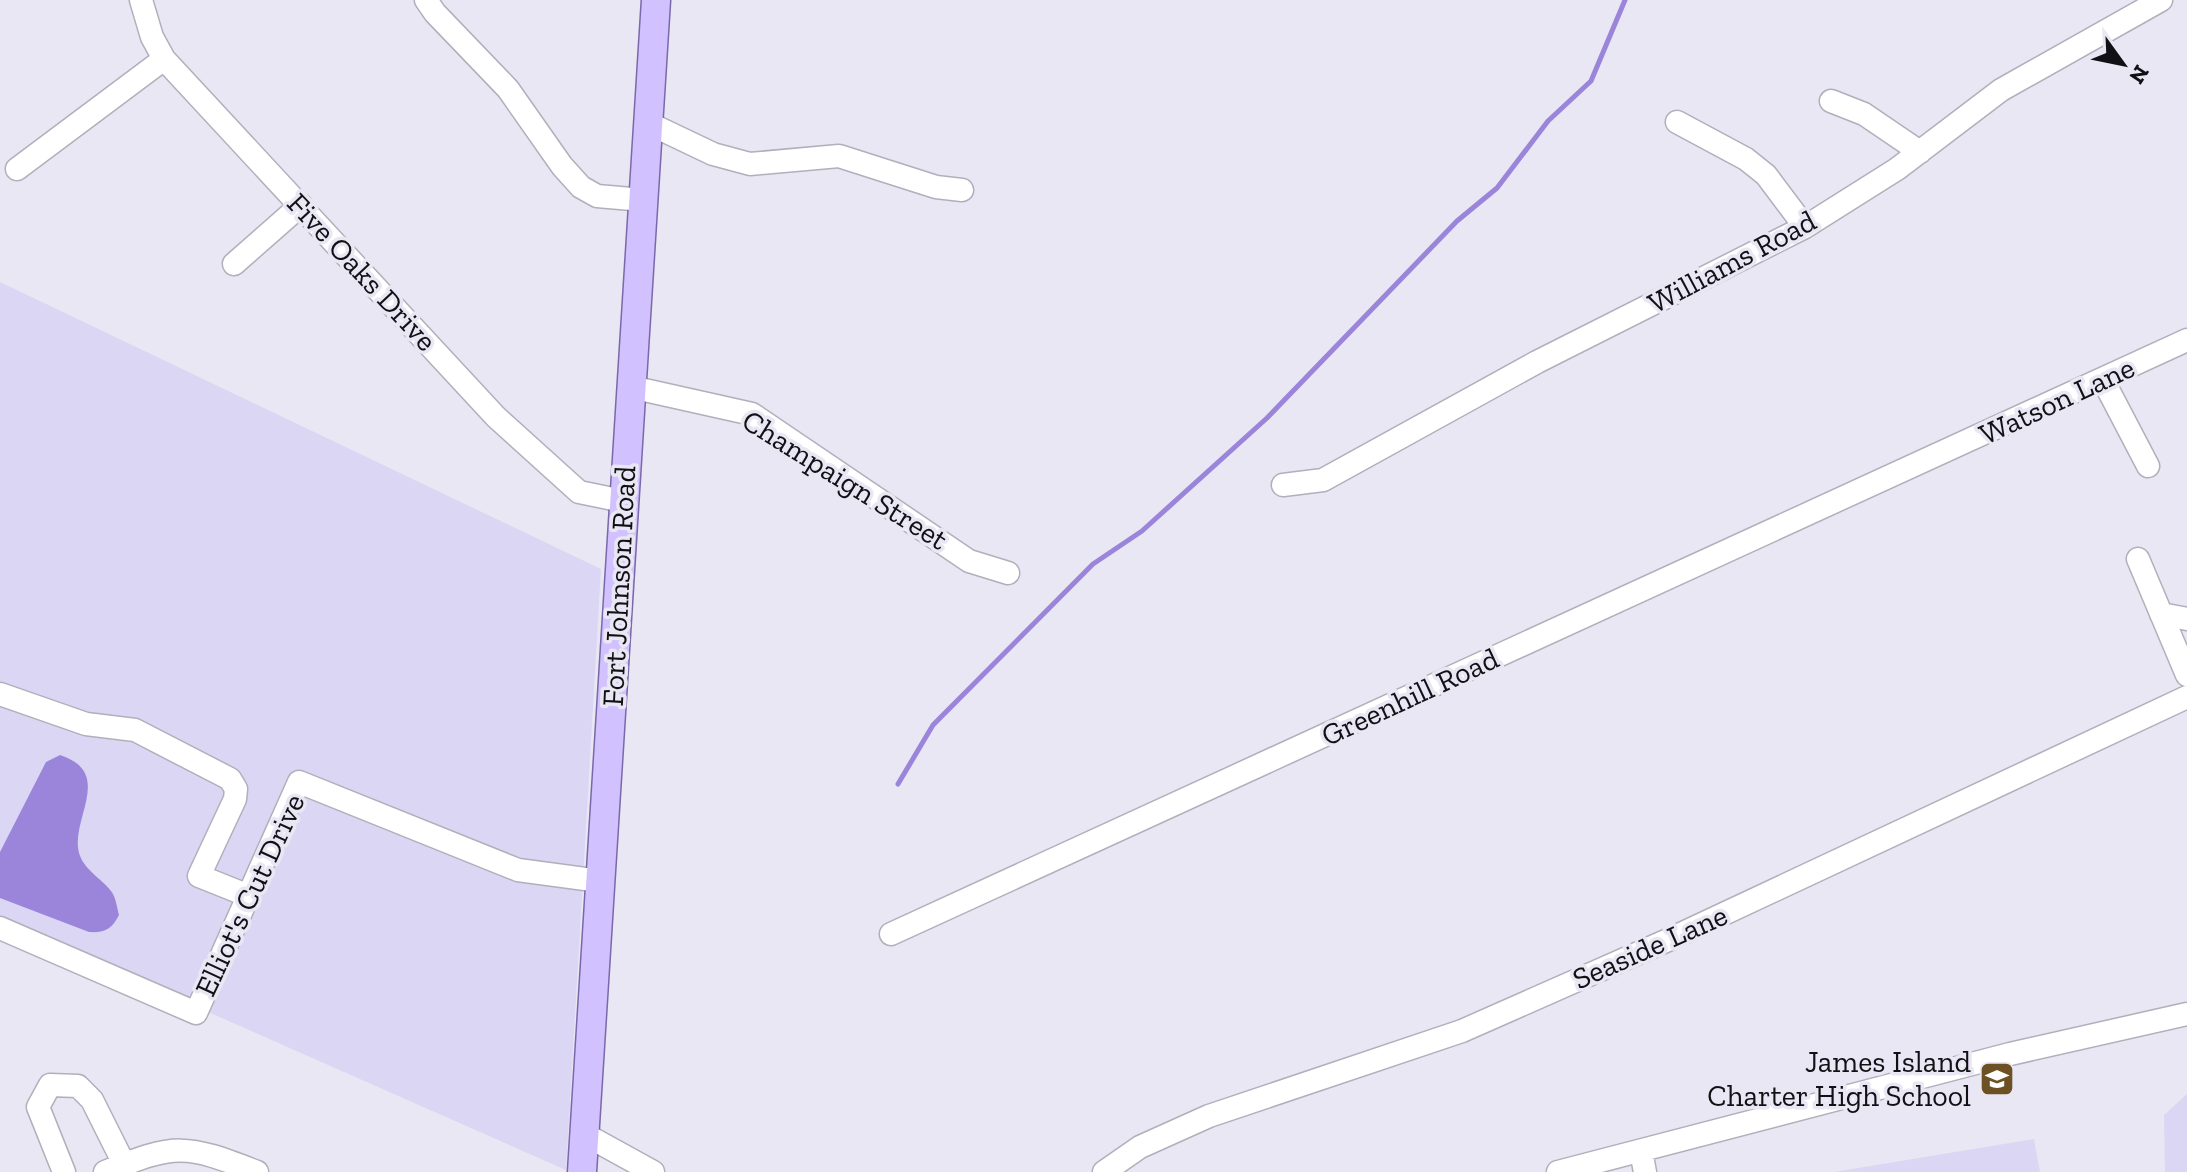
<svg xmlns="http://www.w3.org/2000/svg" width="2187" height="1172" viewBox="0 0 2187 1172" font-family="'Zilla Slab',serif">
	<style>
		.green { fill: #dbd6f3 }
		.water { fill: #9a85da }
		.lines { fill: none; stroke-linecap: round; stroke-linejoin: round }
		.stream { stroke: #9a85da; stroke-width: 5 }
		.minor-casing { stroke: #b1afbb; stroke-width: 25 }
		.major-casing { stroke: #7a68ab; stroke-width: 31 }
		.minor { stroke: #fff; stroke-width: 22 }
		.major { stroke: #d1c1fe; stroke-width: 28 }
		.labels { text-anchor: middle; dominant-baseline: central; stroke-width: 7; stroke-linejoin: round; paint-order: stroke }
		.street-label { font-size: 30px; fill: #111014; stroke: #e9e7f3 }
		.poi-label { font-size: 30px; fill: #111014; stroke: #e9e7f3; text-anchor: end }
	</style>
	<rect width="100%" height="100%" fill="#e9e7f3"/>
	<path class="green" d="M0 282 601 569 566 1170 0 920Z
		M2187 1094V1172H2165L2164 1115Z
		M2034 1139 2040 1172H1834Z"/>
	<path class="water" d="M60 755C115 773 70 819 79 853 84 870 101 878 111 891 116 897 117 908 119 915 112 929 105 933 89 932L0 898V852L46 762Z"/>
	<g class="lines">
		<path class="stream" d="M898 784 933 725 1093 564 1142 531 1267 418 1457 221 1497 188 1548 121 1591 81 1625 0"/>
		<g class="minor-casing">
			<path id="minor" d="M141 0 152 37 164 59 496 417 579 492 623 501
				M426 0 435 13 508 89 562 166 581 187 597 196 643 200
				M1831 101 1864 114 1920 152
				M1677 122 1746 159 1766 175 1805 227
				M648 123 713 154 750 164 839 156 936 187 962 190
				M17 169 164 59
				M234 264 301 205
				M2103 380 2148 466
				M631 387 752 414 969 561 1008 573
				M1283 485 1323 480 1537 362 1805 227 1897 169 2001 90 2161 0
				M2138 559 2187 675
				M2161 614 2187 619
				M0 694 86 724 135 730 230 779 236 789 235 799 199 876 249 896
				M0 928 196 1013 299 782 518 870 600 881
				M891 934 2187 340
				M584 1134 653 1172
				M1641 1151 1645 1172
				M64 1172 38 1107 50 1085 78 1086 92 1100 124 1164
				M105 1172C176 1143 185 1144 257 1172
				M1104 1172 1140 1147 1209 1116 1462 1031 1668 940 2187 697
				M1558 1172 2010 1054 2187 1014"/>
		</g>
		<g class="major-casing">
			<path id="major" d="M582 1172 656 0"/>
		</g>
		<use href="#minor" class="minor"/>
		<use href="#major" class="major"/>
	</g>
	<defs>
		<g id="school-square" transform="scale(1.8)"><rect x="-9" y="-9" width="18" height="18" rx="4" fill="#6d5024" stroke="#e9e7f3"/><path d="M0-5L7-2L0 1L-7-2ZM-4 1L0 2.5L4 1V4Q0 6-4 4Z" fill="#fff"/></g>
	</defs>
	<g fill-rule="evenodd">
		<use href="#school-square" x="1997" y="1079"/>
	</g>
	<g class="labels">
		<g class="street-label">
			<text transform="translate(1732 262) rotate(-28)">Williams Road</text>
			<text transform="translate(362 272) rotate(47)">Five Oaks Drive</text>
			<text transform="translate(2057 401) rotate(-25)">Watson Lane</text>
			<text transform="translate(845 480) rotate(32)">Champaign Street</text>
			<text transform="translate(619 586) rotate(-87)">Fort Johnson Road</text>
			<text transform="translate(1410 697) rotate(-25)">Greenhill Road</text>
			<text transform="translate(250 895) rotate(-65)">Elliot's Cut Drive</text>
			<text transform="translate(1650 947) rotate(-24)">Seaside Lane</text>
		</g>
		<g class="poi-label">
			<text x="1971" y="1062">James Island<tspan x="1971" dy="34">Charter High School</tspan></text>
		</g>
	</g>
	<g transform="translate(2123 64) rotate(123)" stroke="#e9e7f3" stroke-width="6" paint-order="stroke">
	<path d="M0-6L14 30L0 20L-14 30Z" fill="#111014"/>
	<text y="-12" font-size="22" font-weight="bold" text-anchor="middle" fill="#111014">N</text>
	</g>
</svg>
